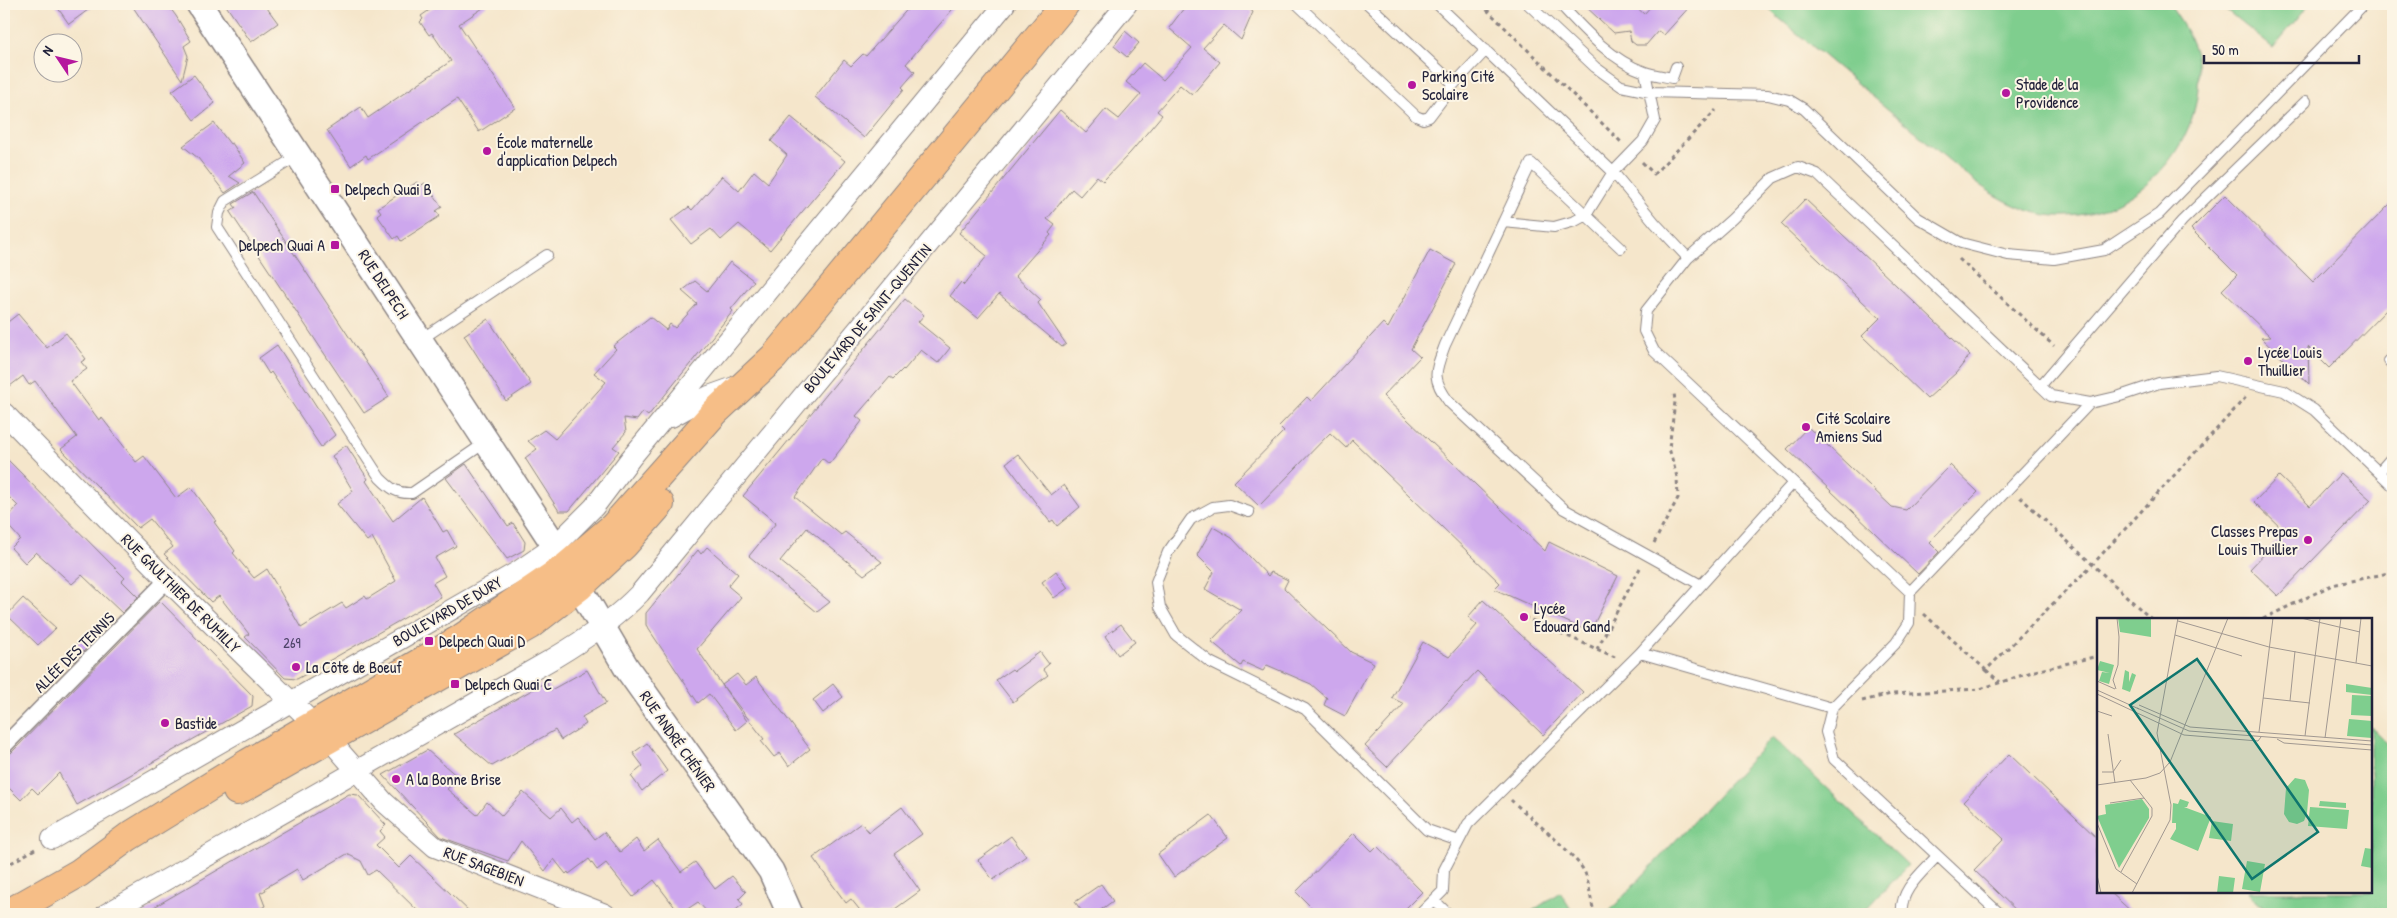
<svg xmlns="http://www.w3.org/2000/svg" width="2397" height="918" viewBox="0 0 2397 918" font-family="'Patrick Hand',sans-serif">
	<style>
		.green { fill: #7fce8e; stroke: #507864 }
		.building { fill: #cda7ed }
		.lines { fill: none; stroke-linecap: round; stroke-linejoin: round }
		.service-casing { stroke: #8c8483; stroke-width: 12 }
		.pedestrian-casing { stroke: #8c8483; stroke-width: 18 }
		.minor-casing { stroke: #8c8483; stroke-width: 22 }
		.tertiary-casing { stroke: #8c8483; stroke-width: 28 }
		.primary-casing { stroke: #8c8483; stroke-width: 30 }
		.path { stroke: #8c8483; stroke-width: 3; stroke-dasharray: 4 4; stroke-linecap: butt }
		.service { stroke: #fff; stroke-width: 10 }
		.pedestrian { stroke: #fff; stroke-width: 15 }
		.minor { stroke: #fff; stroke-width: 20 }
		.tertiary { stroke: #fff; stroke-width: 25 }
		.primary { stroke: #f6be87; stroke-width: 28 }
		.poi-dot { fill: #b5179e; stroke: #fcf5e5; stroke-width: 2 }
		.labels { text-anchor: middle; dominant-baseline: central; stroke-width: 4; stroke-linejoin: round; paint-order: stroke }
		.number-label { font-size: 14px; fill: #4d4368 }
		.poi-label { font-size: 16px; fill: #22223b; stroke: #fcf5e5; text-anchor: start }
		.street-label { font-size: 16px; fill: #22223b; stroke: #fcf5e5 }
		.inset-road { fill: none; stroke: #a19891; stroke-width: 1 }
		.view { fill: #0f766e; fill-opacity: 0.15; stroke: #0f766e; stroke-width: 2.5 }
		.inset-edge { fill: none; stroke: #22223b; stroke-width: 2.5 }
	</style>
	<rect width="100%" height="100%" fill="#fcf5e5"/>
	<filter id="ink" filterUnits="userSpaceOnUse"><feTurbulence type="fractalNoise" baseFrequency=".02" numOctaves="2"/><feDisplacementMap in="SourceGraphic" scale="10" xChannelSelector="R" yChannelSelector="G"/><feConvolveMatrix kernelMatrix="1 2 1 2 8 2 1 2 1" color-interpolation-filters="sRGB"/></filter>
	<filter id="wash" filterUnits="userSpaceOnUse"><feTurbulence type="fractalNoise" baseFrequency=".0096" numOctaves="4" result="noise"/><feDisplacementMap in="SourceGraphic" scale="20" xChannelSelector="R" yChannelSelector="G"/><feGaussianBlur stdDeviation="1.12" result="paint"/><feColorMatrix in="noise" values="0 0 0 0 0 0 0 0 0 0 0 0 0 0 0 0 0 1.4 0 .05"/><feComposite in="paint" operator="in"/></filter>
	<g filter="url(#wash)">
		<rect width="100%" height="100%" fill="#f5e6cb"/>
		<path class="green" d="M1766 4H2169C2181 22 2194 39 2197 61 2209 140 2138 219 2058 216 2027 215 2000 199 1975 182L1774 14Z
			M2219 4H2309L2273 48Z
			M2371 727 2393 749V914H2270L2247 892H2371Z
			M1772 737 1908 865 1862 914H1607Z
			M1560 892 1574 914H1528Z"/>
		<g id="blocks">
			<path class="building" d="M55 4H96L69 24Z
				M131 4H167L176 16 191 41 184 46 188 56 182 80Z
				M225 4H264L278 23 251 42Z
				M438 4H489L459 24 515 108 479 132 457 99 368 159 366 155 351 166 327 130 361 107 368 118 451 61 432 33 429 35 420 22 423 19 421 16Z
				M912 4H957L906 64 915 72 902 87 904 89 864 138 815 97 844 60 851 66 863 54 866 56Z
				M1187 4H1243L1253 12 1241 40 1224 25 1203 48 1220 62 1192 95 1180 85 1157 111 1162 115 1130 153 1103 181 1097 176 1080 196 1072 189 1047 219 1055 225 1049 233 1051 235 1015 276 1041 300 1038 303 1066 344 1062 347 999 294 978 318 950 296 961 282 964 285 987 256 959 233 1060 110 1086 133 1106 109 1119 119 1141 94 1126 82 1143 63 1163 80 1192 48 1169 28Z
				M1583 4H1633L1644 14 1653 4H1692L1664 35 1658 31 1646 45H1636L1631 41 1629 31 1614 33Z
				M1125 31 1139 43 1127 57 1114 46Z
				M194 75 215 103 194 120 172 91Z
				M791 117 845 161 770 250 739 224 721 240 711 229 691 244 671 220 689 207 692 210 722 176 739 191 754 171 768 183 787 155 771 141Z
				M214 123 230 144 232 143 245 163 229 176 240 183 225 193 198 158 183 146Z
				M417 182 420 186 425 183 442 207 436 211 440 216 401 241 398 236 394 239 377 215 381 212 378 208Z
				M253 192 389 397 364 413 230 212 236 208 233 204Z
				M2225 195 2313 282 2393 201V303L2329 368 2308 347 2309 384 2261 338 2271 337 2222 290 2237 275 2191 229Z
				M1805 199 1970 355 1956 373 1927 399 1862 336 1880 318 1781 224Z
				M1430 250 1456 264 1411 349 1420 357 1383 396 1545 551 1549 542 1618 576 1590 632 1494 589 1500 583 1352 440 1346 448 1330 433 1259 506 1234 482 1284 431 1279 426 1307 397 1311 401 1383 323 1388 328Z
				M730 262 754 281 731 309 733 311 648 416 643 412 637 420 624 418 626 432 613 447 619 451 569 511H559L525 458 537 449 528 441 544 430 555 439 606 382 594 373 616 349 613 346 650 317 666 330 670 324 675 328 697 304 682 291 695 281 707 291Z
				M905 299 924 315 918 322 950 348 938 363 921 350 904 370 903 369 893 379 890 377 856 416 862 421 844 445 829 464 822 458 795 497 841 535 845 532 882 562 864 575 807 528 780 561 830 602 817 612 749 556 776 523 743 496Z
				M18 314 47 348 66 333 86 359 81 362 87 369 70 381 99 420 102 418 136 462 144 456 176 498 191 487 216 521 214 522 235 551 233 553 254 578 267 569 301 628 342 603 346 608 365 596 367 599 396 581 372 537 367 541 337 504 353 491 332 456 346 445 368 479 366 481 393 521 422 497 443 532 447 530 456 546 435 558 445 576 433 583 441 597 297 679 285 678 245 637 249 634 219 596 211 602 164 554 173 547 150 519 138 528 61 449 77 437 35 381 29 385 23 376 10 386 4 377V325Z
				M488 319 531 384 506 401 464 335Z
				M277 345 335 435 321 447 271 372 269 374 259 358Z
				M1808 427 1892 507 1906 510 1950 465 1978 492 1929 542 1939 552 1918 574 1787 449Z
				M1018 454 1051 495 1064 485 1080 507 1057 526 1053 520 1050 522 1006 463Z
				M4 456 125 578 122 581 138 597 122 613 82 575 72 584 36 552 25 563 11 548 20 539 4 521 18 506 4 492Z
				M466 464 508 526 513 523 525 542 524 550 507 559 446 478Z
				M2341 473 2371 500 2278 596 2250 569 2285 532 2254 502 2279 476 2310 506Z
				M1213 527 1232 538 1268 576 1271 572 1288 580 1284 588 1351 652 1374 663 1345 716 1324 705 1327 698 1311 684 1267 665 1263 671 1243 662 1241 666 1211 641 1241 610 1205 589 1214 572 1197 555Z
				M707 547 738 574 728 586 741 597 697 649 747 721 736 730 709 694 698 703 646 625V613L698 550 701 554Z
				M1056 571 1068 588 1054 598 1042 582Z
				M23 598 56 628 38 645 7 615Z
				M1483 600 1583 692 1543 735 1477 671 1387 767 1365 746 1404 704 1392 698 1423 642 1449 657 1477 625 1468 617Z
				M160 601 253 696 252 706 77 805 59 773 38 794 32 788 21 800 4 783V755L11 753Z
				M1121 624 1135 642 1118 655 1105 636Z
				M88 633 95 640 79 656 72 649Z
				M1040 652 1049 664 1043 669 1048 675 1013 702 996 680 1012 669 1014 671Z
				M587 670 606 703 582 717 586 724 561 740 555 730 492 766 454 734 546 682 551 690Z
				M737 674 746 685 756 677 810 749 789 766 780 753 774 757 761 741 764 739 722 685Z
				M833 684 843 697 823 713 813 700Z
				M647 743 667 771 642 791 631 776 643 766 633 753Z
				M427 750 459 778 447 789 477 815 487 802 502 816 523 792 551 817 561 808 572 822 578 817 595 839 604 832 620 852 636 839 644 851 658 840 681 872 695 862 715 889 732 876 746 892 739 899 743 904 731 914H709L698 902 680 914 654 880 633 897 606 863 597 870 589 859 569 874 568 872 566 874 554 859 545 871 521 841 508 861 441 837 383 775Z
				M2009 754 2098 839V892H2110L2134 914H2020L1974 870 2004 839 1964 801Z
				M349 794 358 795 386 825 380 831 385 837 376 845 399 868 411 856 472 914H421L376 870 368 875 361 861 347 854 303 880 297 869 265 888 266 890 260 893 265 906 251 914H142Z
				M902 807 922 834 894 854 920 891 888 914H863L851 899 846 903 813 858 861 823 869 832Z
				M1211 815 1228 838 1174 877 1158 854Z
				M1354 833 1372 851 1377 846 1422 892 1400 914H1318L1296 892Z
				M1011 836 1026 856 993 880 978 860Z
				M1101 884 1113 901 1095 914H1084L1075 902Z"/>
		</g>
	</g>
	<g filter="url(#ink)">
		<use href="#blocks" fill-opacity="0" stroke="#8c8483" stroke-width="1"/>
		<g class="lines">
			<g class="service-casing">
				<path id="service" d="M1297 4 1416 116 1423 119 1429 117 1454 84
					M1368 4 1454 84 1486 50
					M1437 4 1613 172 1655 223 1688 258
					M1528 4 1595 67 1621 86 1650 92 1768 95 1789 100 1804 109 1918 218 1961 243 2008 255 2054 259 2104 250 2159 214 2364 4
					M1560 4C1583 29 1612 61 1645 72 1654 75 1663 76 1672 78L1676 67
					M299 155 225 201 219 213 217 227 380 478C390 488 397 494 412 493L486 442
					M1503 222 1554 227 1575 221 1586 215 1613 172 1643 141 1655 120 1645 72
					M1621 248 1531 163 1445 345C1435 372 1431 378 1449 402L1564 509 1701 585
					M420 340 547 255
					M2393 356 2389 361 2393 365
					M2041 385 2182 221 2306 101
					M2090 403 1910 592 1654 351 1644 331 1646 311 1688 258 1732 219 1773 178 1798 167 1817 174 2051 396 2090 403 2120 396 2159 383 2216 376 2284 391 2314 410 2393 486
					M2379 472 2393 456
					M1249 512 1229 505 1213 507 1191 519 1168 552 1156 582 1160 607 1176 635 1210 662 1305 709 1427 830 1459 841
					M1910 592 1909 623 1896 643 1832 708 1826 732 1834 759 2000 914
					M1640 653 1832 708
					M1434 900 1448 914
					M1420 914 1443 891 1444 870 1468 824 1640 653 1793 483
					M1902 914C1899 890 1923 872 1937 856"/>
			</g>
			<g class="pedestrian-casing">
				<path id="pedestrian" d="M4 746 167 580"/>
			</g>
			<g class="minor-casing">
				<path id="minor" d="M4 413 167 580 329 739 384 802 435 847 605 914
					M671 417 709 396 740 385
					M52 839 517 572 555 546 594 507 631 458 1005 4
					M106 914 554 658C586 639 615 619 640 593L1127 4"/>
			</g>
			<g class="tertiary-casing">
				<path id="tertiary" d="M199 4 555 546 626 667 771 871 790 914"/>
			</g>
			<g class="primary-casing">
				<path id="primary" d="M237 791 530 625 579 587 624 545 660 504
					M7 914 79 873 128 837 248 763 460 639 567 566 613 527 715 412 774 357 1065 4"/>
			</g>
			<path class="path" d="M1481 4 1621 142
				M1642 162 1654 174 1716 110
				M1959 259 2054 346
				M2020 497 2151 619
				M1654 543 1678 498 1677 477 1669 448 1675 402 1674 392
				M1924 614 1986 670 2092 565 2246 397
				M1524 617 1615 657
				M2263 619 2332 585 2393 572
				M1597 649 1640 568
				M1986 670 2000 682
				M1862 701 1891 694 1980 689 2035 671 2098 656
				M1511 800C1527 815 1578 856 1585 873 1590 884 1590 901 1595 914
				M4 867 35 849"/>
			<use href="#service" class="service"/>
			<use href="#pedestrian" class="pedestrian"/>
			<use href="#minor" class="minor"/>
			<use href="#tertiary" class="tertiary"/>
			<use href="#primary" class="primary"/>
		</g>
	</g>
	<g class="poi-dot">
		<circle cx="1412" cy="85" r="5"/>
		<circle cx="2006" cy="93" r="5"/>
		<circle cx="487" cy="151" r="5"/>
		<rect x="330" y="184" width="10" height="10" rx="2.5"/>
		<rect x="330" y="240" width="10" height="10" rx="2.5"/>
		<circle cx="2248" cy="361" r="5"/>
		<circle cx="1806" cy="427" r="5"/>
		<circle cx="2308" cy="540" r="5"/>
		<circle cx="1524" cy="617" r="5"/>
		<rect x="424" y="636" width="10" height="10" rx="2.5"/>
		<circle cx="296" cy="667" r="5"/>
		<rect x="450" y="679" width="10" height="10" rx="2.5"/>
		<circle cx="165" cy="723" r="5"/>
		<circle cx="396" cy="779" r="5"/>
	</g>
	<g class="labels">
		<g class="number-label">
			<text x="292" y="642">269</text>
		</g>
		<g class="poi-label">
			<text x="1422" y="76">Parking Cité<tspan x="1422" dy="18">Scolaire</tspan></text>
			<text x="2016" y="84">Stade de la<tspan x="2016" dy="18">Providence</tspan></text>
			<text x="497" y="142">École maternelle<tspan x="497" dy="18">d'application Delpech</tspan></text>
			<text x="345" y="189">Delpech Quai B</text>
			<text x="325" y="245" text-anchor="end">Delpech Quai A</text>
			<text x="2258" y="352">Lycée Louis<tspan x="2258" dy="18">Thuillier</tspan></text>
			<text x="1816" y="418">Cité Scolaire<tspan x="1816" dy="18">Amiens Sud</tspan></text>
			<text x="2298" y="531" text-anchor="end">Classes Prepas<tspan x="2298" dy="18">Louis Thuillier</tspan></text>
			<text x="1534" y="608">Lycée<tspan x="1534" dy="18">Edouard Gand</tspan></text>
			<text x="439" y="641">Delpech Quai D</text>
			<text x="306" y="667">La Côte de Boeuf</text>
			<text x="465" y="684">Delpech Quai C</text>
			<text x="175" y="723">Bastide</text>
			<text x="406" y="779">A la Bonne Brise</text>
		</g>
		<g class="street-label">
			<text transform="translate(384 284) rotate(57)">RUE DELPECH</text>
			<text transform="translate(867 318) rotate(-50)">BOULEVARD DE SAINT-QUENTIN</text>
			<text transform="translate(181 593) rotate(45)">RUE GAULTHIER DE RUMILLY</text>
			<text transform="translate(447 611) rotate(-30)">BOULEVARD DE DURY</text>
			<text transform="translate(74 652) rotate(-45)">ALLÉE DES TENNIS</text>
			<text transform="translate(678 741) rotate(55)">RUE ANDRÉ CHÉNIER</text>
			<text transform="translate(484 866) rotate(21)">RUE SAGEBIEN</text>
		</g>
	</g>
	<g transform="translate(2097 618)">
		<rect width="275" height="275" fill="#f5e6cb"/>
		<path d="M21 0H54V19L23 14ZM3 43 17 47 12 66 2 63 5 54 13 55 0 52ZM28 52 32 54V64L35 55 39 57 33 74 25 71ZM249 66 275 70V77L249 74ZM255 77 275 78V98L254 97ZM252 101 275 103V120L250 118ZM198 160 208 162 212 172 210 195 207 203 200 206 192 204 187 196 189 170ZM45 181 52 191V200L22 250 0 198 9 196 8 187ZM83 181 92 184 90 189H87L114 199 101 233 73 221 79 211V205H75L76 185 81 186ZM223 183 249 185V190L222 188ZM213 189 252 192 250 211 211 208ZM115 203 136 206 134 223 112 220ZM268 230 275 231V250L264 248ZM150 243 168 246 163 274 145 271ZM122 258 138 260 136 275H120Z" fill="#7fce8e"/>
		<path class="inset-road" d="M204 0 263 14M81 3 172 29 275 48M78 17 145 38M259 45 264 0M0 63 18 71M19 71 16 62 21 47 22 19 20 0M0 72 42 91M0 76 87 117 161 123 164 119M166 80 213 85M193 83 198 33M42 87 93 109 275 123M40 90 92 113 275 127M0 93 15 98M162 114 176 0M11 116 18 165M208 118 223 0M228 120 244 0M180 121 187 125 275 132M5 154H16L24 142M0 167 49 160 63 155 73 144 131 0M13 185 47 180M0 205 19 251 40 266M24 254 55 198V190L33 162M0 257 4 275M35 275 73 202 74 187 60 115 81 0"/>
		<path class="view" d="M100 41 221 214 155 261 33 87Z"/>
		<rect width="275" height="275" class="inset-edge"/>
	</g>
	<rect width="2397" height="918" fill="none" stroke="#fcf5e5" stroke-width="20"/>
	<g transform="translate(58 58) rotate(305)"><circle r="24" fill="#fcf5e5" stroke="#a5a1a1"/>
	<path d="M0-4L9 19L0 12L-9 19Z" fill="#b5179e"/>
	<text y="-8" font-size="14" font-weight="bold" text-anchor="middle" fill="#22223b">N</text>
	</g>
	<path d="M2204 55v8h155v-8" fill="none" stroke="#22223b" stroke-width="2.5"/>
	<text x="2212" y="55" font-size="15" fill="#22223b" stroke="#fcf5e5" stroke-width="4" paint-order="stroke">50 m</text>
</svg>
